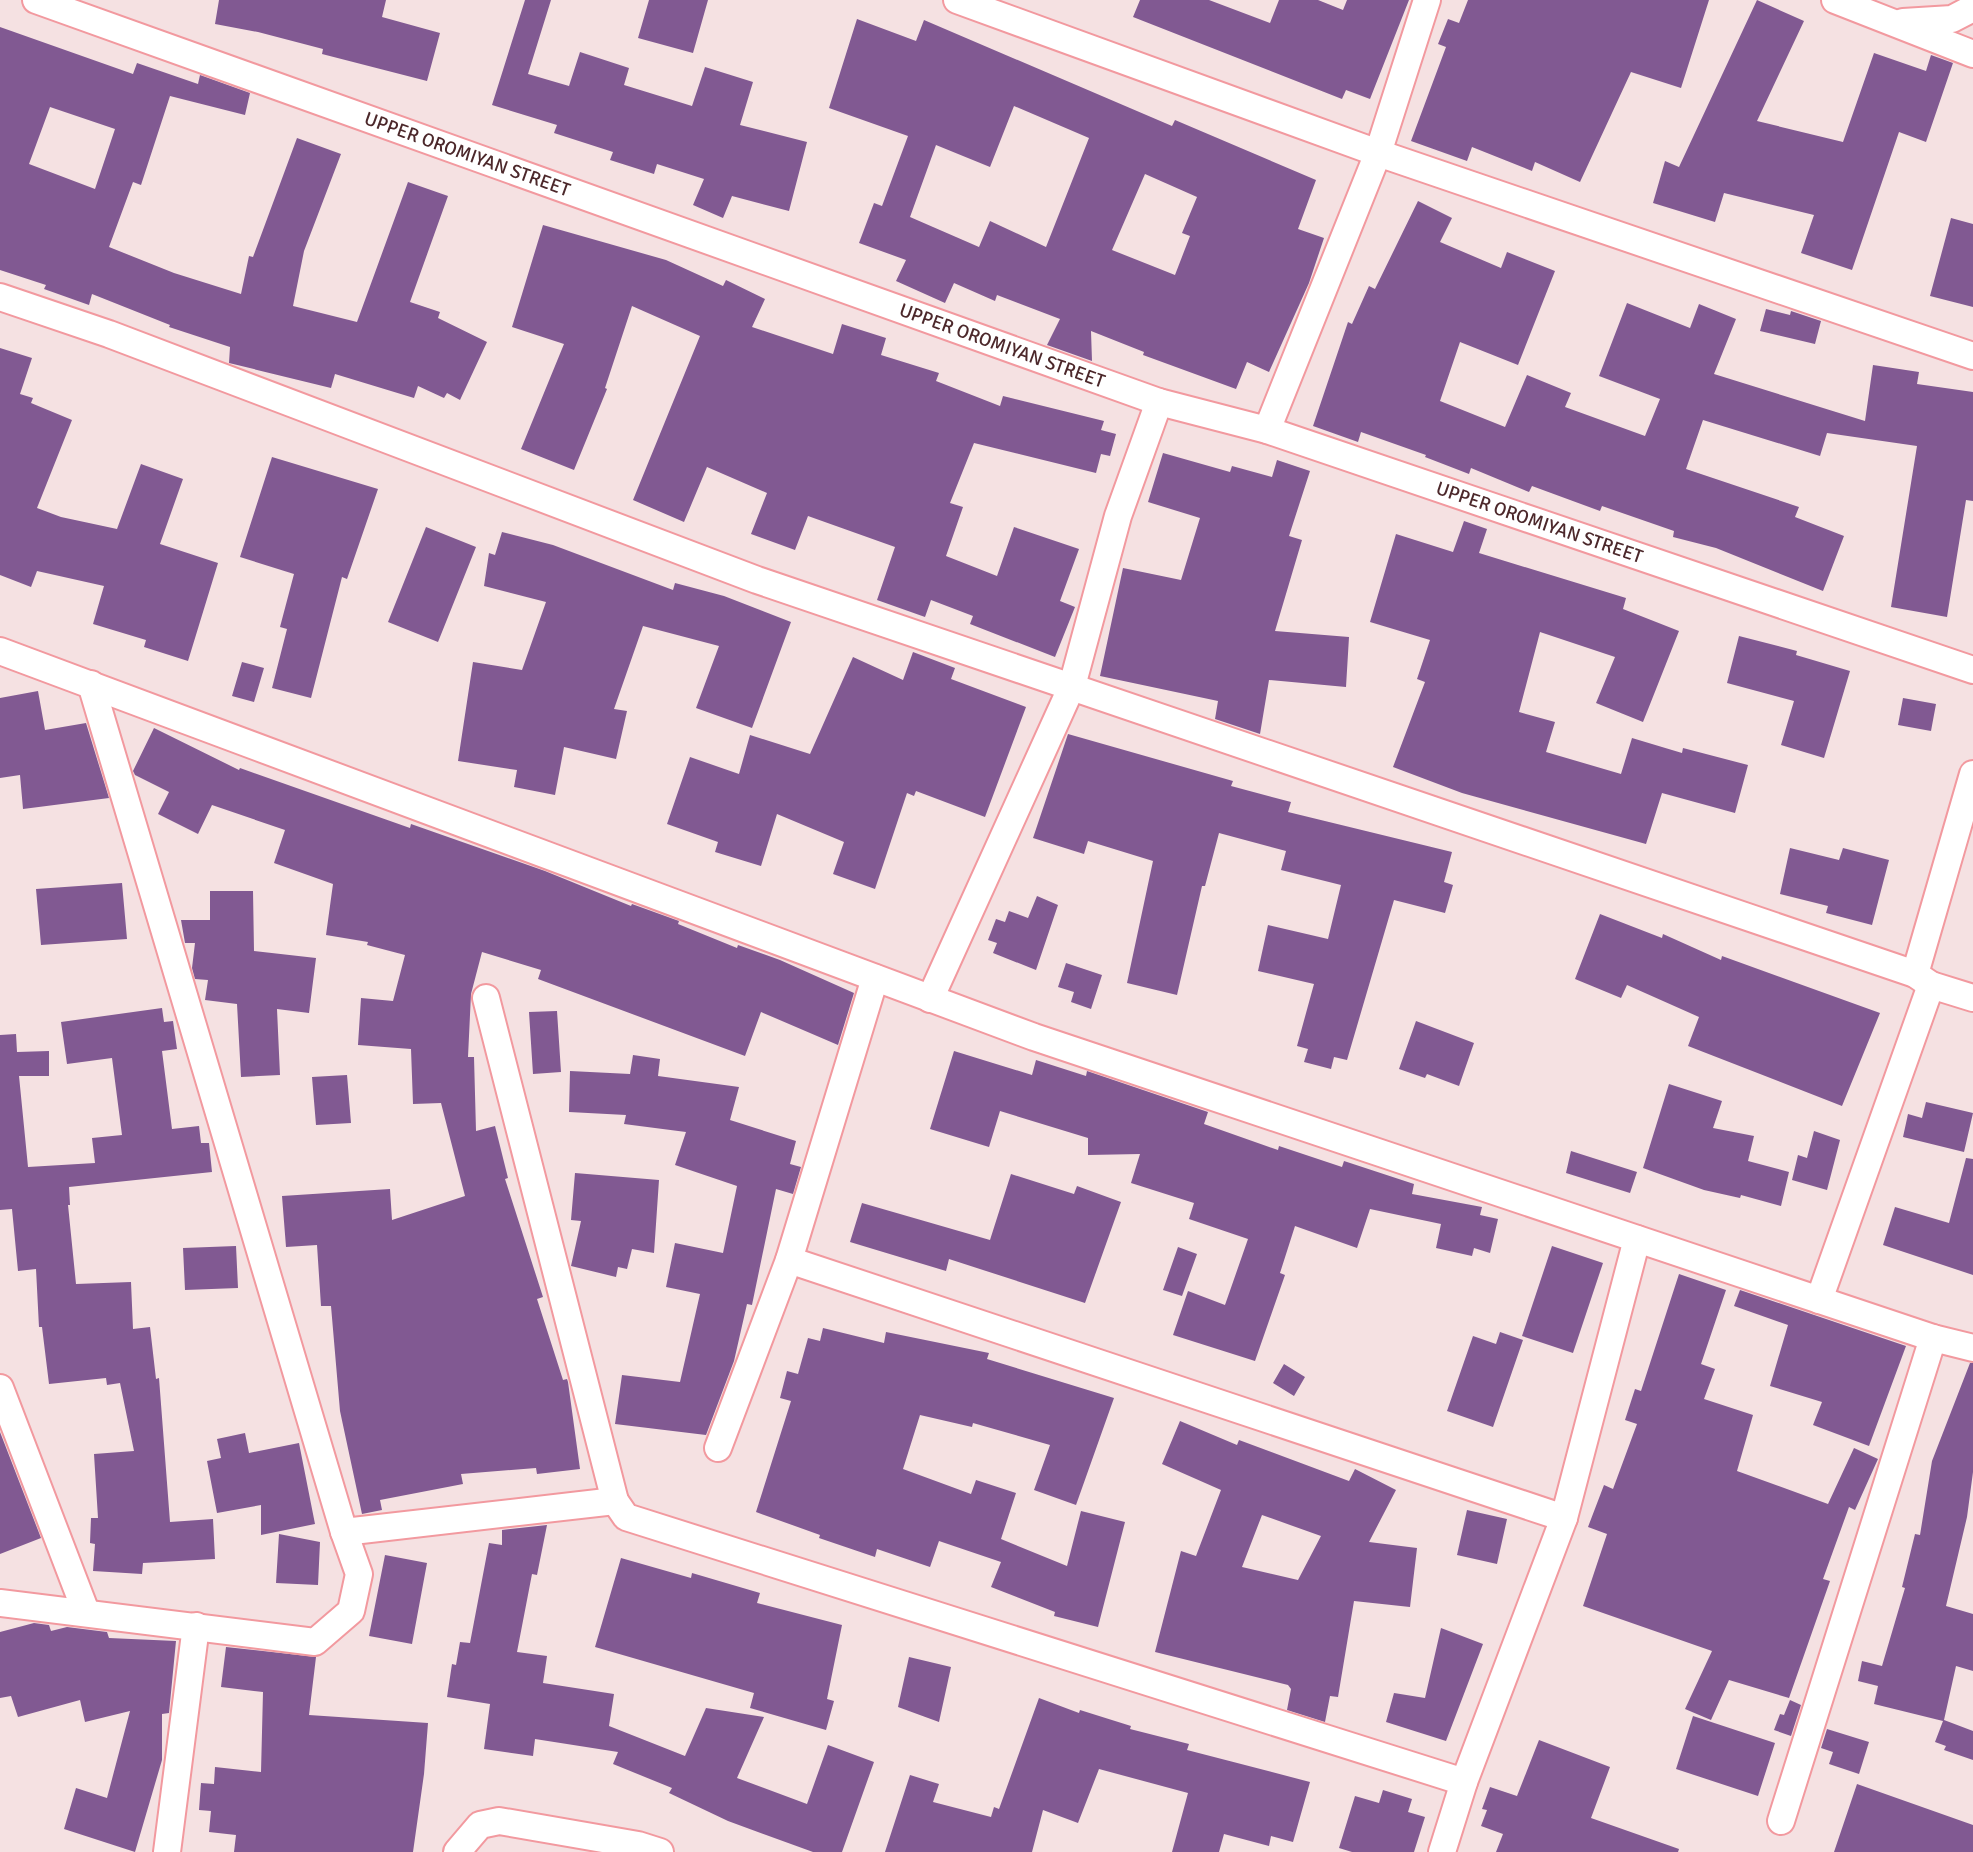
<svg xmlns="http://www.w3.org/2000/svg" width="1973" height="1852" viewBox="0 0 1973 1852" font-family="Signika,sans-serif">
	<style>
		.building { fill: #815992; fill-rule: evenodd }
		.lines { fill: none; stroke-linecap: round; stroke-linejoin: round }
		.minor-casing { stroke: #f2999f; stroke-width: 30 }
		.minor { stroke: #fff; stroke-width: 26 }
		.labels { text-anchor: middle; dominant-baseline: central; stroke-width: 7; stroke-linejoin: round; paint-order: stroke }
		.street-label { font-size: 19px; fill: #4c282b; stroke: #f5e1e2 }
	</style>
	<rect width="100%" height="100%" fill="#f5e1e2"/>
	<path class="building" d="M219 0H386L382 17 440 33 427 81 322 54 323 49 258 32 215 24Z
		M525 0H551L528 74 569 86 580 52 629 68 624 85 692 106 705 67 753 82 740 125 807 142 789 211 732 196 723 218 693 205 704 179 657 164 654 174 610 160 613 152 554 133 557 125 492 105Z
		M649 0H708L693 53 638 38Z
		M1140 0H1209L1270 23 1279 0H1318L1343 10 1347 0H1409L1370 99 1346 90 1342 99 1133 17Z
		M1468 0H1709L1681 88 1631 72 1580 182 1535 162 1532 171 1472 147 1467 161 1411 141 1446 47 1438 44 1448 19 1459 23Z
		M1757 0 1804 21 1757 121 1843 142 1874 53 1926 71 1931 55 1953 63 1926 142 1899 132 1852 270 1801 253 1814 215 1724 193 1715 222 1653 203 1665 161 1679 167Z
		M857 19 916 41 924 20 1172 126 1175 120 1316 180 1298 229 1324 238 1309 283 1269 372 1247 362 1236 389 1143 355 1144 352 1091 331 1092 361 1047 345 1060 319 997 295 995 301 954 283 945 303 896 281 906 260 859 243 874 203 882 206 908 136 829 108ZM1014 106 1089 138 1046 247 990 221 979 247 910 217 936 145 990 167ZM1145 174 1197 197 1182 233 1190 236 1175 275 1112 250Z
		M0 27 133 74 137 63 198 84 200 75 250 93 245 115 170 96 141 185 133 182 109 247 174 273 241 294 249 256 253 257 297 138 341 154 304 251 293 306 357 322 408 182 448 196 410 302 440 312 438 318 487 342 460 400 447 393 444 398 418 386 414 398 335 374 331 388 229 363 230 347 169 327 170 325 92 294 89 305 44 289 46 285 0 270ZM50 107 115 129 95 189 29 164Z
		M1418 201 1452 218 1440 242 1501 268 1507 252 1555 271 1518 365 1460 342 1440 401 1505 427 1527 375 1571 393 1565 407 1645 436 1660 399 1599 376 1627 303 1690 328 1699 304 1736 319 1714 374 1865 421 1873 365 1919 372 1917 384 1973 392V501L1966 500 1947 617 1891 607 1917 446 1827 433 1820 456 1703 420 1686 469 1799 507 1795 517 1844 536 1823 591 1716 548 1673 537 1674 531 1602 506 1600 511 1532 486 1529 492 1471 468 1469 474 1425 457 1426 455 1361 432 1358 442 1313 426 1348 322 1352 324 1369 286 1375 289Z
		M1951 218 1973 224V307L1930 296Z
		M543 225 666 260 723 286 726 280 765 299 752 327 833 354 842 324 886 338 881 355 939 373 936 381 1000 406 1003 396 1104 421 1101 430 1116 434 1110 456 1101 454 1096 473 974 443 950 503 963 507 946 556 997 576 1014 527 1079 549 1060 601 1075 607 1055 657 970 624 973 616 931 600 925 617 877 600 895 547 808 516 795 550 751 534 767 493 707 467 684 522 633 500 700 336 632 306 605 388 607 389 574 470 521 449 564 344 512 327Z
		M1766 309 1790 315 1791 311 1821 321 1815 344 1760 331Z
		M0 348 32 358 20 394 33 398 31 403 72 420 37 508 61 517 117 529 141 464 183 479 160 544 218 563 188 661 144 647 146 640 93 624 104 586 37 571 31 587 0 575Z
		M1163 453 1230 472 1232 466 1272 477 1277 460 1310 471 1289 536 1302 540 1275 631 1349 637 1346 687 1269 680 1260 734 1215 719 1218 701 1100 676 1123 568 1181 580 1200 518 1148 502Z
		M272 457 378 489 347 579 342 577 311 698 272 688 287 629 280 627 294 574 240 557Z
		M1464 521 1487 529 1479 553 1626 598 1623 609 1679 631 1643 722 1596 703 1615 657 1540 632 1519 712 1555 722 1546 752 1621 774 1632 738 1682 753 1683 748 1748 765 1735 813 1662 793 1646 844 1462 793 1393 767 1425 682 1417 679 1430 640 1370 622 1396 534 1453 552Z
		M426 527 476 547 438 642 388 622Z
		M502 532 553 545 673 590 675 583 724 596 791 622 752 728 696 708 719 646 643 626 614 709 627 711 616 759 564 747 555 795 514 787 517 770 458 761 473 662 522 670 546 602 484 586 489 553 495 555Z
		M1739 636 1797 651 1796 655 1850 671 1824 758 1781 745 1794 701 1727 683Z
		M913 652 955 668 951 679 1026 707 985 817 916 791 914 796 907 793 875 889 833 874 844 842 777 814 761 866 715 852 718 842 667 824 690 757 739 774 750 735 810 754 853 657 903 680Z
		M242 662 264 668 254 702 232 696Z
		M38 691 45 730 86 723 109 798 23 809 20 775 0 778V698Z
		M1903 698 1936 704 1931 731 1898 725Z
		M154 728 239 770 240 768 410 828 411 824 545 871 631 906 632 904 679 921 678 924 737 948 738 945 780 960 854 993 838 1045 761 1012 745 1056 538 979 541 970 482 952 471 994 468 1057H474L476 1131 495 1126 508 1178 505 1179 543 1297 537 1299 563 1380 567 1379 568 1382 580 1469 537 1474 536 1468 461 1474 463 1484 380 1500 382 1510 362 1514 340 1411 331 1306H321L317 1245 286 1247 282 1196 390 1189 392 1220 465 1196 441 1103 413 1104 411 1049 358 1045 361 998 393 1001 405 955 367 945 368 942 326 935 333 884 274 863 285 830 212 805 198 834 158 814 169 792 135 775 133 771Z
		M1068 734 1233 781 1231 786 1291 802 1288 812 1452 852 1444 882 1453 885 1445 913 1394 900 1347 1060 1334 1057 1331 1069 1304 1062 1308 1049 1297 1046 1314 984 1258 971 1268 925 1328 939 1341 885 1281 870 1286 851 1219 833 1205 886H1202L1177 995 1127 983 1153 861 1088 841 1084 854 1033 838Z
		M1790 848 1839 860 1843 848 1889 860 1872 925 1826 913 1828 906 1780 894Z
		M122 883 127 939 41 945 36 889Z
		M210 891H253L254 951 316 958 309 1013 277 1009 280 1075 241 1077 237 1004 205 1000 208 980 195 979 192 968 195 943H185L181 920H210Z
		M1037 896 1058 905 1036 970 993 953 997 943 988 940 996 919 1005 922 1009 911 1028 918Z
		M1600 914 1662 938 1663 934 1721 960 1722 956 1880 1013 1842 1106 1688 1046 1699 1017 1627 985 1621 998 1575 979Z
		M1066 963 1102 975 1091 1009 1071 1002 1074 992 1058 987Z
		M162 1008 164 1022 173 1021 177 1049 162 1051 172 1129 199 1126 201 1143H209L212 1172 69 1187 70 1205H68L76 1284 131 1282 133 1329 150 1327 156 1379 159 1378 170 1522 213 1519 215 1559 143 1563 142 1574 93 1571 95 1544 90 1543 91 1518H98L94 1454 134 1451 120 1383 107 1385 106 1378 49 1384 42 1327H39L36 1269 18 1271 12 1209 0 1210V1035L16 1034 17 1052 49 1051V1076H19L28 1167 95 1163 92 1138 122 1135 112 1058 67 1064 61 1022Z
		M557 1011 561 1072 533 1074 529 1012Z
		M1416 1021 1474 1043 1459 1086 1427 1074 1425 1078 1399 1069Z
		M954 1051 1032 1075 1036 1060 1086 1076 1087 1071 1208 1112 1204 1124 1278 1150 1279 1146 1342 1167 1344 1161 1414 1184 1412 1194 1482 1207 1480 1215 1498 1219 1490 1253 1474 1248 1472 1256 1436 1248 1441 1224 1370 1209 1357 1248 1295 1226 1280 1273 1285 1275 1255 1361 1173 1335 1188 1291 1225 1305 1248 1239 1189 1219 1194 1203 1131 1183 1140 1154 1088 1155V1138L1000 1111 989 1147 930 1129Z
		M633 1055 660 1059 658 1076 739 1087 730 1120 796 1141 790 1164 801 1167 793 1194 776 1189 752 1305 747 1304 734 1361 706 1435 615 1424 622 1375 680 1382 700 1294 666 1287 675 1243 723 1253 737 1186 675 1165 686 1132 624 1124 626 1115 569 1112 570 1071 630 1074Z
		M347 1075 351 1123 316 1125 312 1077Z
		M1669 1084 1722 1101 1713 1128 1754 1136 1748 1161 1789 1172 1781 1206 1741 1195 1740 1198 1704 1190 1643 1168Z
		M1926 1102 1973 1113 1964 1152 1903 1137 1908 1114 1922 1118Z
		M1814 1131 1840 1140 1827 1190 1792 1180 1798 1155 1807 1158Z
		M1571 1151 1637 1172 1630 1193 1566 1173Z
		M1966 1158 1973 1159V1275L1883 1245 1895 1207 1949 1223Z
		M575 1173 659 1180 654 1253 632 1249 627 1269 618 1267 616 1277 571 1266 581 1221 571 1220Z
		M1011 1174 1074 1194 1077 1186 1121 1202 1085 1303 949 1259 946 1271 850 1242 862 1203 990 1240Z
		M236 1246 238 1288 185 1290 183 1248Z
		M1552 1246 1603 1263 1573 1353 1522 1336Z
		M1178 1247 1197 1254 1182 1296 1163 1290Z
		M1679 1274 1726 1290 1701 1364 1715 1369 1704 1399 1753 1415 1737 1471 1828 1504 1854 1448 1878 1459 1855 1510 1849 1507 1823 1579 1830 1581 1789 1698 1729 1680 1711 1720 1685 1709 1712 1651 1583 1606 1607 1534 1588 1527 1604 1485 1613 1489 1637 1424 1625 1420 1635 1389 1641 1391Z
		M1740 1290 1906 1346 1869 1446 1813 1425 1822 1402 1770 1386 1788 1325 1734 1306Z
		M823 1328 884 1343 886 1332 989 1353 987 1359 1114 1398 1076 1505 1034 1490 1050 1445 973 1423 972 1427 920 1415 903 1469 971 1494 976 1480 1016 1493 1001 1539 1067 1566 1081 1511 1125 1522 1098 1627 1054 1616 1055 1612 991 1587 1001 1562 939 1541 930 1567 877 1549 875 1557 819 1538 820 1535 756 1512 791 1401 780 1398 787 1371 798 1374 808 1338 820 1341Z
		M1500 1332 1523 1340 1493 1427 1447 1411 1473 1336 1496 1344Z
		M1970 1363H1973V1472L1967 1517 1946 1606 1973 1614V1671L1956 1666 1944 1720 1973 1731V1760L1944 1750 1946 1746 1935 1742 1943 1721 1874 1704 1878 1686 1858 1681 1862 1661 1882 1666 1905 1588 1902 1587 1915 1534 1920 1535 1932 1461Z
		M1284 1364 1305 1377 1294 1396 1273 1383Z
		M1180 1421 1237 1445 1239 1440 1349 1481 1355 1469 1396 1490 1369 1542 1417 1548 1410 1607 1354 1601 1338 1697 1330 1696 1325 1722 1287 1710 1291 1689 1288 1685 1155 1652 1181 1551 1196 1556 1221 1490 1162 1464ZM1262 1515 1321 1536 1298 1580 1242 1567Z
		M0 1432 41 1538 0 1554Z
		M245 1433 249 1453 299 1443 315 1524 261 1535V1505L217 1513 207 1461 221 1458 217 1439Z
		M1467 1510 1507 1519 1497 1564 1457 1555Z
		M547 1525 537 1575 532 1574 517 1652 547 1656 543 1683 614 1694 609 1726 685 1756 706 1708 764 1717 737 1778 807 1804 828 1745 874 1762 842 1852H813L728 1821 669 1793 672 1788 613 1764 618 1752 535 1739 533 1756 484 1749 490 1704 447 1697 452 1664 456 1665 460 1642 470 1643 489 1543 502 1545V1530Z
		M279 1534 320 1542 318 1585 276 1583Z
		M385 1555 427 1563 412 1644 369 1636Z
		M621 1558 691 1578 692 1573 760 1593 757 1603 842 1625 827 1699 834 1701 826 1730 750 1708 754 1693 595 1647Z
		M34 1623 49 1625 51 1631 67 1627 107 1632 109 1638 176 1641 169 1713 162 1714V1760L135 1852 64 1829 76 1788 107 1798 130 1711 85 1722 80 1700 18 1717 11 1696 0 1698V1632Z
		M1441 1628 1483 1644 1446 1741 1386 1722 1394 1693 1425 1698Z
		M226 1647 316 1657 309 1715 428 1723 424 1774 413 1852H234L236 1835 209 1832 211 1811 199 1810 201 1783 214 1784 215 1767 261 1772 263 1692 221 1687Z
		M909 1657 951 1667 939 1722 898 1707Z
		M1039 1698 1079 1713 1080 1710 1131 1726 1130 1729 1189 1744 1187 1750 1310 1782 1293 1842 1271 1836 1269 1846 1224 1834 1219 1852H1172L1188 1793 1099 1769 1078 1823 1043 1810 1032 1852H885L910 1775 939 1784 933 1802 991 1817 994 1807 999 1809Z
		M1790 1700 1801 1705 1791 1736 1774 1730 1780 1714 1784 1715Z
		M1693 1716 1775 1743 1758 1796 1676 1769Z
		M1827 1729 1869 1742 1859 1774 1829 1764 1833 1752 1821 1748Z
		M1539 1740 1610 1767 1591 1818 1679 1849 1678 1852H1496L1503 1834 1481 1826 1487 1810 1482 1809 1490 1787 1517 1796Z
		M1857 1784 1973 1825V1852H1834Z
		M1383 1790 1412 1799 1408 1812 1425 1817 1414 1852H1352L1339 1848 1355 1796 1379 1803Z"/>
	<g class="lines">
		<g class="minor-casing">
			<g id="minor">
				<path id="s1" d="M36 0 1159 402 1267 430 1973 670"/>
				<path d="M957 0 1378 153 1973 356"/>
				<path d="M1835 0 1973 54"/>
				<path d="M1903 22 1952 19 1973 8"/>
				<path d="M0 297 109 334 757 580 1915 974 1931 985 1973 998"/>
				<path d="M1267 430 1378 153 1427 0"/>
				<path d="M0 651 1034 1037 1933 1338 1973 1348"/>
				<path d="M1915 974 1973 774"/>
				<path d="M486 998 615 1501 626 1517 1464 1782"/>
				<path d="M930 999 1072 686 1118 516 1159 402"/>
				<path d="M789 1260 1564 1518"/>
				<path d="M1819 1300 1931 985"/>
				<path d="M0 1388 86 1612"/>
				<path d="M718 1448 789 1260 875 978"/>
				<path d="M344 1532 615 1501"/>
				<path d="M0 1603 315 1642 351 1611 359 1574 344 1532 91 684"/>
				<path d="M1781 1821 1933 1338"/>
				<path d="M167 1852 196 1626"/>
				<path d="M457 1852 480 1825 499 1821 638 1845 660 1852"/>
				<path d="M1442 1852 1464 1782 1564 1518 1637 1239"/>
			</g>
		</g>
		<use href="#minor" class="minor"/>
	</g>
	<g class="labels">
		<g class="street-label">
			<text stroke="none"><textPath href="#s1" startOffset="458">UPPER OROMIYAN STREET</textPath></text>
			<text stroke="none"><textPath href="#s1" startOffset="1026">UPPER OROMIYAN STREET</textPath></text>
			<text stroke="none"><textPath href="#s1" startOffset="1592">UPPER OROMIYAN STREET</textPath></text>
		</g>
	</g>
</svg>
